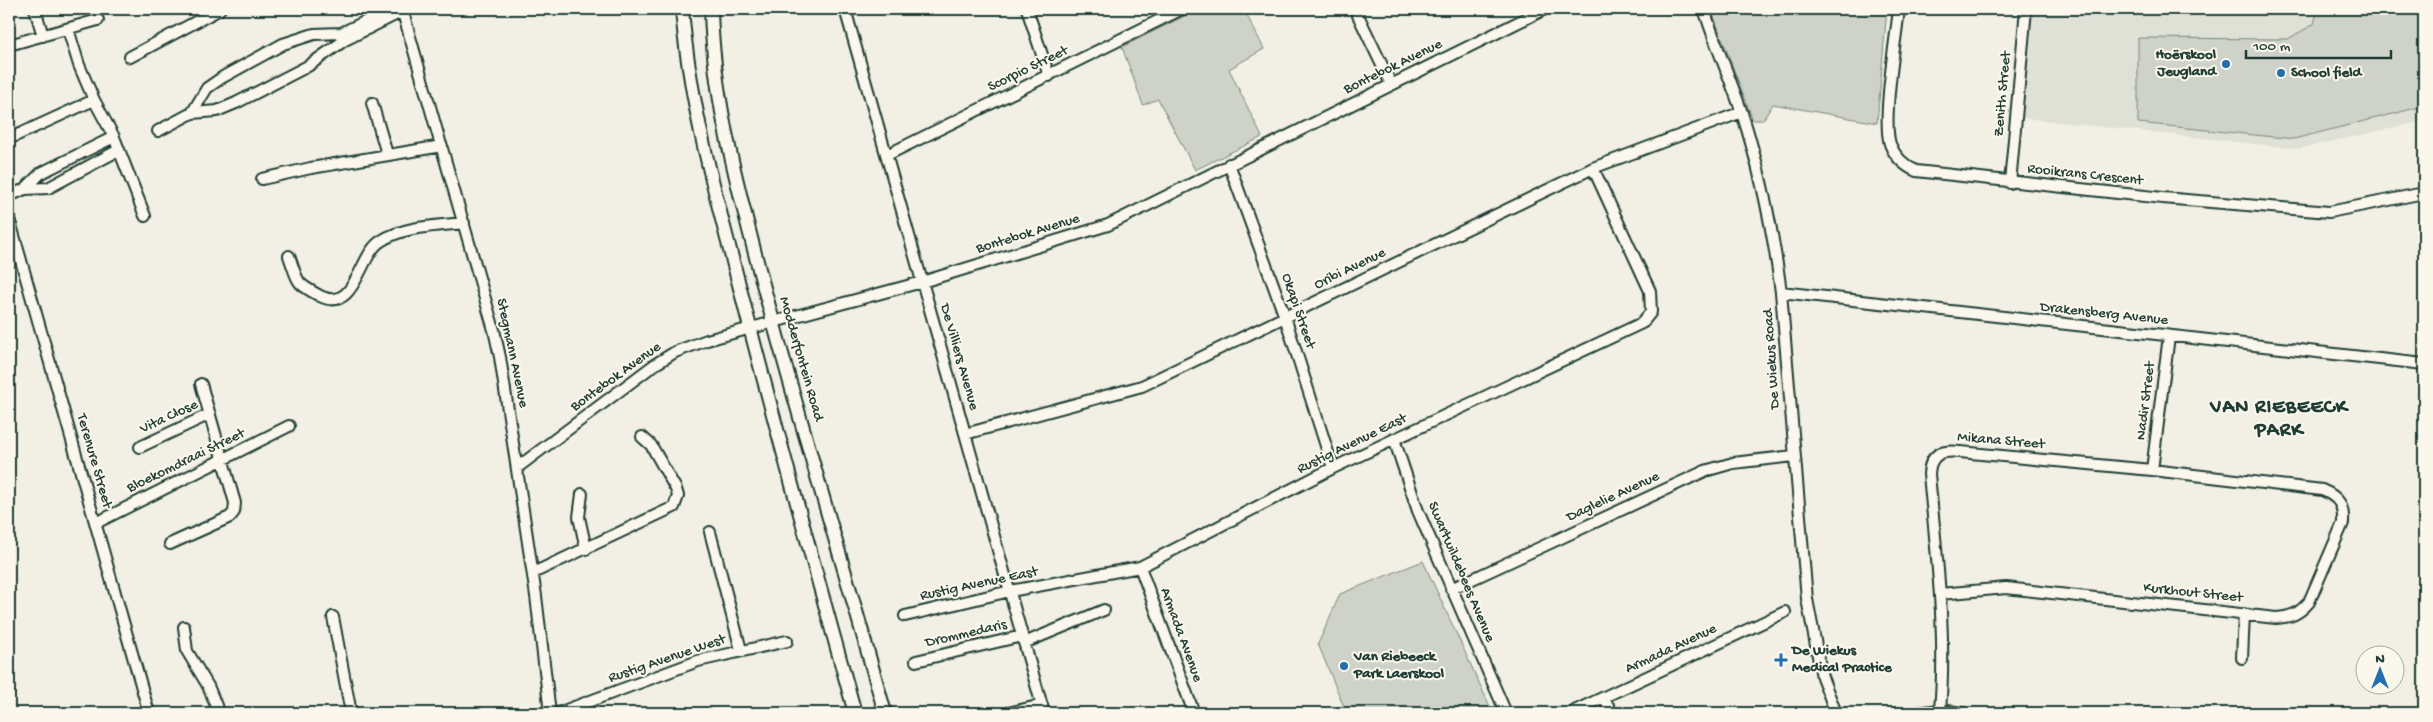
<svg xmlns="http://www.w3.org/2000/svg" width="2433" height="722" viewBox="0 0 2433 722" font-family="'Gochi Hand',sans-serif">
	<style>
		.built { fill: #e0e1d6 }
		.green { fill: #cfd2c8; stroke: #77887e }
		.lines { fill: none; stroke-linecap: round; stroke-linejoin: round }
		.minor-casing { stroke: #1f3d34; stroke-width: 14 }
		.major-casing { stroke: #1f3d34; stroke-width: 16 }
		.minor { stroke: #fbf7ec; stroke-width: 10 }
		.major { stroke: #fbf7ec; stroke-width: 12 }
		.poi-dot { fill: #1f6fb2; stroke: #fbf7ec; stroke-width: 2 }
		.labels { text-anchor: middle; dominant-baseline: central; stroke-width: 4; stroke-linejoin: round; paint-order: stroke }
		.poi-label { font-size: 15px; font-weight: bold; fill: #1f3d34; stroke: #fbf7ec; text-anchor: start }
		.street-label { font-size: 15px; fill: #1f3d34; stroke: #fbf7ec }
		.district-label { font-size: 20px; font-weight: bold; letter-spacing: 1px; fill: #1f3d34; stroke: #fbf7ec }
	</style>
	<rect width="100%" height="100%" fill="#f2f0e5"/>
	<filter id="ink" filterUnits="userSpaceOnUse"><feTurbulence type="fractalNoise" baseFrequency=".02" numOctaves="2"/><feDisplacementMap in="SourceGraphic" scale="10" xChannelSelector="R" yChannelSelector="G"/><feConvolveMatrix kernelMatrix="1 2 1 2 8 2 1 2 1" color-interpolation-filters="sRGB"/></filter>
	<g filter="url(#ink)">
		<path class="built" d="M2033 9H2424V121L2299 149 2023 118Z"/>
		<path class="green" d="M1199 9H1244L1264 49 1229 69 1262 137 1195 170 1158 99 1143 105 1122 47Z
			M1711 9H1887L1877 123 1773 104 1763 120H1753Z
			M2318 9H2424V106L2294 139 2138 123V38L2288 39 2314 24Z
			M1423 561 1493 713H1343L1346 712 1318 644 1340 594Z"/>
		<g class="lines">
			<g class="minor-casing">
				<path id="minor" d="M35 9 43 36
					M402 9 494 330 500 357 536 596 550 713
					M845 9 1044 713
					M1027 9 1049 76
					M1355 9 1391 84
					M1704 9C1715 44 1730 78 1742 113 1761 172 1773 231 1781 292L1807 599 1822 677 1836 713
					M1899 9C1896 38 1882 119 1890 144 1895 157 1903 165 1916 171L2163 198 2329 212 2424 193
					M68 29 79 65 94 100 114 137 145 216
					M9 45 98 20
					M130 57 220 9
					M372 103 387 154
					M192 113 207 88 223 77 283 44 314 34 341 33 392 9
					M158 131 192 113 217 111 236 103 308 66 345 40 403 11
					M9 135 13 137 94 100
					M887 155 1182 9
					M1229 164 1285 317 1333 468
					M262 179 311 168 442 146
					M2010 183 2026 9
					M25 189 41 173 114 137
					M9 196 25 189 48 188 119 150
					M9 218 149 713
					M289 256C299 283 294 282 320 296 356 314 359 254 381 241 404 226 437 226 464 223
					M1781 292 2424 364
					M965 434 1142 386 1593 168 1742 112
					M1394 439 1418 511 1506 713
					M140 447 210 414
					M518 467 654 365 675 352 707 340 922 282 1108 225 1545 9
					M2152 470 2169 336
					M582 494 579 517 586 549
					M96 523 289 426
					M710 532 741 650
					M170 544 230 517 234 512 235 503 201 384
					M1140 567 1194 713
					M533 573 674 507 678 496 676 489 651 445 642 437
					M1451 589 1705 471 1733 463 1794 456
					M1940 594 2006 588 2276 618C2291 617 2299 614 2309 602L2343 523C2344 505 2339 497 2322 490L2152 470 1960 452C1941 450 1930 454 1929 474 1936 552 1947 632 1940 710
					M905 616 1010 591 1140 567 1333 468 1642 323 1651 312 1650 291 1593 168
					M333 617 351 713
					M184 627 187 651 208 686 219 713
					M1024 643 1104 610
					M2242 658 2244 614
					M916 661 1022 636
					M1604 698 1612 713
					M558 713 698 661 787 641
					M1008 713 1042 705
					M1570 713 1785 612
					M1917 713 1940 710 1963 713"/>
			</g>
			<g class="major-casing">
				<path id="major" d="M682 9C690 110 719 206 744 304 779 441 817 577 855 713
					M711 9C713 98 737 183 759 269 798 418 844 565 885 713"/>
			</g>
			<use href="#minor" class="minor"/>
			<use href="#major" class="major"/>
		</g>
	</g>
	<g class="poi-dot">
		<circle cx="2226" cy="64" r="5"/>
		<circle cx="2281" cy="73" r="5"/>
		<path d="M1778.5 652.5h5v5h5v5h-5v5h-5v-5h-5v-5h5z"/>
		<circle cx="1344" cy="666" r="5"/>
	</g>
	<g class="labels">
		<g class="poi-label">
			<text x="2216" y="55" text-anchor="end">Hoërskool<tspan x="2216" dy="17">Jeugland</tspan></text>
			<text x="2291" y="73">School field</text>
			<text x="1792" y="651">De Wiekus<tspan x="1792" dy="17">Medical Practice</tspan></text>
			<text x="1354" y="657">Van Riebeeck<tspan x="1354" dy="17">Park Laerskool</tspan></text>
		</g>
		<g class="street-label">
			<text transform="translate(1393 67) rotate(-26)">Bontebok Avenue</text>
			<text transform="translate(1028 69) rotate(-26)">Scorpio Street</text>
			<text transform="translate(2003 94) rotate(-85)">Zenith Street</text>
			<text transform="translate(2085 175) rotate(6)">Rooikrans Crescent</text>
			<text transform="translate(1028 234) rotate(-17)">Bontebok Avenue</text>
			<text transform="translate(1350 269) rotate(-26)">Oribi Avenue</text>
			<text transform="translate(1298 311) rotate(71)">Okapi Street</text>
			<text transform="translate(2104 314) rotate(6)">Drakensberg Avenue</text>
			<text transform="translate(512 353) rotate(78)">Stegmann Avenue</text>
			<text transform="translate(959 357) rotate(74)">De Villiers Avenue</text>
			<text transform="translate(801 359) rotate(74)">Modderfontein Road</text>
			<text transform="translate(1772 359) rotate(-94)">De Wiekus Road</text>
			<text transform="translate(616 377) rotate(-36)">Bontebok Avenue</text>
			<text transform="translate(2146 401) rotate(-83)">Nadir Street</text>
			<text transform="translate(169 417) rotate(-25)">Vita Close</text>
			<text transform="translate(2001 441) rotate(5)">Mikana Street</text>
			<text transform="translate(1352 444) rotate(-26)">Rustig Avenue East</text>
			<text transform="translate(94 461) rotate(74)">Terenure Street</text>
			<text transform="translate(186 461) rotate(-26)">Bloekomdraai Street</text>
			<text transform="translate(1613 497) rotate(-25)">Daglelie Avenue</text>
			<text transform="translate(1461 572) rotate(67)">Swartwildebees Avenue</text>
			<text transform="translate(979 584) rotate(-12)">Rustig Avenue East</text>
			<text transform="translate(2193 593) rotate(6)">Kurkhout Street</text>
			<text transform="translate(966 634) rotate(-13)">Drommedaris</text>
			<text transform="translate(1181 635) rotate(70)">Armada Avenue</text>
			<text transform="translate(1671 649) rotate(-25)">Armada Avenue</text>
			<text transform="translate(667 659) rotate(-19)">Rustig Avenue West</text>
		</g>
		<g class="district-label">
			<text x="2279" y="408">VAN RIEBEECK<tspan x="2279" dy="23">PARK</tspan></text>
		</g>
	</g>
	<rect width="2433" height="722" fill="none" stroke="#fbf7ec" stroke-width="30"/>
	<rect x="15" y="15" width="2403" height="692" fill="none" stroke="#1f3d34" stroke-width="2" filter="url(#ink)"/>
	<g transform="translate(2380 670)"><circle r="24" fill="#fbf7ec" stroke="#a3ada2"/>
	<path d="M0-4L9 19L0 12L-9 19Z" fill="#1f6fb2"/>
	<text y="-8" font-size="14" font-weight="bold" text-anchor="middle" fill="#1f3d34">N</text>
	</g>
	<path d="M2246 50v8h145v-8" fill="none" stroke="#1f3d34" stroke-width="2.5"/>
	<text x="2253" y="50" font-size="15" fill="#1f3d34" stroke="#fbf7ec" stroke-width="4" paint-order="stroke">100 m</text>
</svg>
